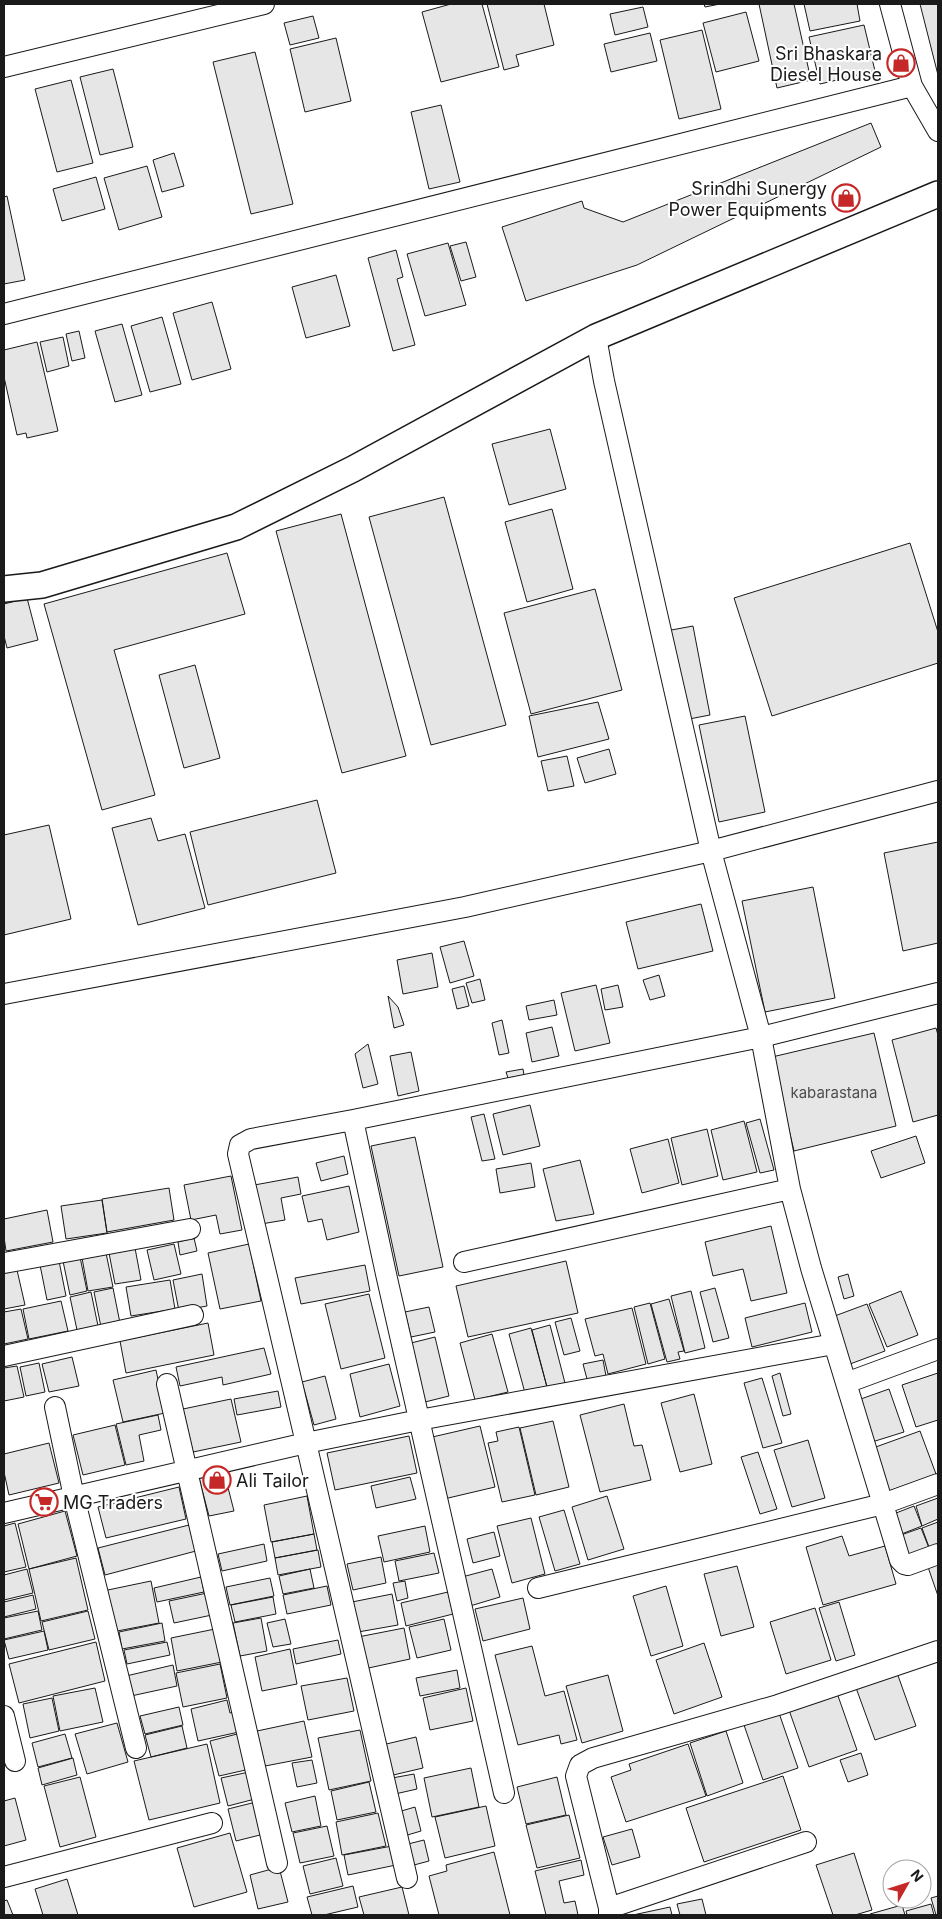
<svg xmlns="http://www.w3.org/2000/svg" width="942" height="1919" viewBox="0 0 942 1919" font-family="Inter,sans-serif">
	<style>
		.building { fill: #e6e6e6; stroke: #1a1a1a }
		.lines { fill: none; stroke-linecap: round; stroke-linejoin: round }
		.minor-casing { stroke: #1a1a1a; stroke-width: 22 }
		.tertiary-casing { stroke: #1a1a1a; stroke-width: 28 }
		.minor { stroke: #fff; stroke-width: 20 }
		.tertiary { stroke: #fff; stroke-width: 25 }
		.labels { text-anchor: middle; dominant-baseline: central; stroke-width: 4; stroke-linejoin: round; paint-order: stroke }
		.number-label { font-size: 15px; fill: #4d4d4d }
		.poi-label { font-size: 18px; fill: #1a1a1a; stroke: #fff; text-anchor: end }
	</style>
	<rect width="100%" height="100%" fill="#fff"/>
	<path class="building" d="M451 4H482L499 67 441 82 422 12Z
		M487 4H544L554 45 516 55 519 66 504 70Z
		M704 4H720L705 7Z
		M759 4H794L811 80 777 88Z
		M804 4H857L860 21 810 31Z
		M920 4H938V75Z
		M643 7 648 27 615 35 610 14Z
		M746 12 759 61 716 72 703 23Z
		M313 16 319 38 290 45 284 23Z
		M864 25 875 71 820 84 809 37Z
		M702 30 721 109 679 119 660 40Z
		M650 33 657 61 611 72 604 44Z
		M336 38 351 101 305 112 290 49Z
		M255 52 293 204 251 214 213 62Z
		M113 69 133 147 100 155 80 77Z
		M71 80 93 163 57 172 35 89Z
		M441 105 460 182 429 189 411 112Z
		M871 123 881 147 637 265 526 301 502 227 582 201 584 208 623 222Z
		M174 153 184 186 162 192 153 160Z
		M147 166 162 217 119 230 104 178Z
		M96 177 105 209 62 221 53 189Z
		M7 196 25 280 4 284V197Z
		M466 242 476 277 461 281 450 246Z
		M448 243 466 305 425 316 407 254Z
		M396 250 403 277 397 279 415 345 393 351 368 258Z
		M336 275 350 326 306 338 292 287Z
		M212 302 231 369 192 380 173 313Z
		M162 317 181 384 150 392 131 326Z
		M122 324 142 395 115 402 95 331Z
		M79 331 85 358 72 361 66 334Z
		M63 337 69 366 47 372 40 342Z
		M37 342 58 431 27 438 26 433 17 435 4 377V350Z
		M550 429 566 489 509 505 492 444Z
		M444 497 506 725 431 745 369 517Z
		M552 509 573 589 527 602 505 522Z
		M341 514 406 756 342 773 276 531Z
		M910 543 938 632V663L772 716 734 598Z
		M227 553 245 614 114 650 155 795 102 810 44 604Z
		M595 589 622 690 531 714 504 613Z
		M27 598 38 640 7 648 4 636V604Z
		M693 626 710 715 684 720 666 631Z
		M195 665 220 758 184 768 159 675Z
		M598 702 609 739 538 757 529 716Z
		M745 716 765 812 719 822 699 725Z
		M609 749 616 774 585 783 577 758Z
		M567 756 574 786 548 791 541 761Z
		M317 800 336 873 208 905 190 832Z
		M151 818 158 841 185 834 205 908 138 925 112 828Z
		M49 825 71 919 4 935V835Z
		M938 842V943L903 951 884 853Z
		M813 887 835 998 765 1012 742 901Z
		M701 904 713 951 638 969 626 922Z
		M464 941 474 976 450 983 440 947Z
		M432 953 438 987 403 994 397 960Z
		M659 975 665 996 650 1000 643 980Z
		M480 979 485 1000 472 1003 466 983Z
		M596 985 610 1043 575 1051 561 993Z
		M618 985 623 1007 605 1010 601 989Z
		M464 986 469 1006 457 1009 452 989Z
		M388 996 398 1007 404 1025 394 1028Z
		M554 1000 557 1015 529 1020 526 1006Z
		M502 1020 509 1053 499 1055 492 1023Z
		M552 1027 559 1056 532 1062 526 1033Z
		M936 1028 938 1035V1115L913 1122 892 1040Z
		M874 1033 896 1126 794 1151 772 1057Z
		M368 1044 378 1084 363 1088 355 1054Z
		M411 1052 419 1091 398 1096 390 1056Z
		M523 1069 524 1075 508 1078 506 1072Z
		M530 1105 540 1146 503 1155 493 1114Z
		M484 1114 495 1159 482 1161 471 1117Z
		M760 1119 774 1170 760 1173 746 1123Z
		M744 1121 757 1172 723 1180 711 1130Z
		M707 1129 718 1176 682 1185 671 1138Z
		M916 1136 925 1163 881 1178 871 1151Z
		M415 1137 443 1267 399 1276 371 1146Z
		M668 1139 679 1183 642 1193 630 1149Z
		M344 1156 348 1174 321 1181 316 1163Z
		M580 1160 594 1214 556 1221 543 1169Z
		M531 1163 535 1187 500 1193 496 1169Z
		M231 1176 242 1230 220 1234 216 1215 191 1220 184 1185Z
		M298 1177 301 1194 281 1198 285 1220 261 1224 249 1186Z
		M349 1186 359 1232 327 1240 322 1219 308 1222 302 1196Z
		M169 1188 174 1220 107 1232 102 1199Z
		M102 1200 107 1233 66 1239 61 1206Z
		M47 1210 53 1242 6 1251 4 1237V1219Z
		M771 1226 787 1293 751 1301 743 1269 713 1276 705 1242Z
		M194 1238 197 1251 180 1255 178 1242Z
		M174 1244 181 1274 154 1280 147 1250Z
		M249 1244 261 1301 220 1309 208 1253Z
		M135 1248 141 1280 115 1284 109 1253Z
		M106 1253 113 1287 88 1291 82 1258Z
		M80 1257 87 1291 70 1295 63 1261Z
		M59 1261 66 1296 47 1300 40 1265Z
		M566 1261 578 1313 468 1337 456 1286Z
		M365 1265 370 1291 301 1304 295 1278Z
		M17 1270 25 1305 4 1309V1273Z
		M202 1274 207 1306 179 1311 173 1280Z
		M848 1274 854 1296 844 1299 838 1277Z
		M170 1280 175 1309 131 1316 126 1287Z
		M113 1288 120 1323 101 1327 94 1292Z
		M715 1288 729 1338 713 1342 700 1292Z
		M691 1291 705 1348 685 1353 671 1296Z
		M901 1291 918 1335 887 1347 869 1304Z
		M91 1292 98 1326 77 1330 70 1297Z
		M369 1294 385 1358 341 1369 325 1304Z
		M669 1299 684 1351 678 1352 680 1359 667 1362 651 1304Z
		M61 1301 68 1331 29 1339 23 1309Z
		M650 1303 665 1359 648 1364 634 1307Z
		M805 1303 812 1332 752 1347 745 1318Z
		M867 1304 885 1351 850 1364 832 1317Z
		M429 1307 435 1332 411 1337 405 1312Z
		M632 1308 646 1364 608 1374 603 1354 595 1356 585 1319Z
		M21 1309 28 1339 4 1344V1312Z
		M571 1318 580 1351 564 1355 555 1322Z
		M208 1323 214 1355 126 1373 120 1341Z
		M550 1325 565 1383 547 1387 532 1330Z
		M531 1328 547 1387 525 1393 509 1334Z
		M492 1334 508 1392 475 1400 460 1343Z
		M435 1337 449 1396 425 1402 411 1343Z
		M264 1348 271 1374 223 1385 222 1377 180 1386 176 1367Z
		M72 1357 79 1386 49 1392 42 1364Z
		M603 1360 606 1376 595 1383 594 1378 587 1379 583 1364Z
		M39 1363 45 1392 26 1396 20 1367Z
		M389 1364 400 1406 360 1417 350 1374Z
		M17 1366 24 1397 4 1401V1368Z
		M156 1370 165 1413 123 1422 113 1380Z
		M780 1373 791 1414 783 1416 772 1376Z
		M938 1373V1420L916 1427 902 1385Z
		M325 1376 336 1419 314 1425 302 1382Z
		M762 1378 782 1443 763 1448 744 1383Z
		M889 1389 904 1432 872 1442 858 1400Z
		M278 1391 281 1407 237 1415 234 1399Z
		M694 1394 712 1464 680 1472 661 1403Z
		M231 1399 241 1442 193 1452 183 1409Z
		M624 1404 634 1446 642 1445 651 1480 600 1492 580 1415Z
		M158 1415 161 1430 139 1435 144 1461 126 1465 116 1424Z
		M553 1421 569 1487 536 1495 520 1428Z
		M115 1425 125 1465 83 1475 73 1435Z
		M480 1426 495 1487 444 1499 428 1438Z
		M519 1427 535 1495 502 1502 488 1443 498 1441 496 1432Z
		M920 1431 936 1474 889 1491 873 1448Z
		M409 1436 417 1473 335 1490 327 1453Z
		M808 1440 825 1498 792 1507 774 1450Z
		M49 1443 59 1483 9 1495 4 1472V1454Z
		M758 1452 777 1509 760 1514 741 1457Z
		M224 1472 234 1511 209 1516 199 1478Z
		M410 1477 416 1499 376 1508 371 1486Z
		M179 1487 186 1519 106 1538 98 1507Z
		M307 1496 314 1534 271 1542 264 1505Z
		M607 1496 624 1549 588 1560 572 1507Z
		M938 1498V1519L922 1526 916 1506Z
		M914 1506 922 1526 899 1535 891 1515Z
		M564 1510 580 1564 555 1571 539 1517Z
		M65 1511 77 1556 29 1569 18 1524Z
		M531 1518 545 1574 512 1583 497 1526Z
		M938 1522V1544L929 1547 922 1528Z
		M15 1523 26 1567 4 1572V1526Z
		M189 1525 196 1551 105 1575 98 1548Z
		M425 1526 430 1552 384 1562 378 1536Z
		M921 1528 929 1548 906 1556 898 1536Z
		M494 1532 500 1556 473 1563 467 1539Z
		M314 1534 317 1550 275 1558 272 1542Z
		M842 1536 849 1556 885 1546 896 1584 823 1605 806 1547Z
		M264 1544 267 1561 222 1571 218 1554Z
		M318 1550 321 1567 278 1575 275 1558Z
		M434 1553 439 1573 399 1581 395 1561Z
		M381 1557 386 1583 353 1590 347 1564Z
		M76 1558 88 1610 41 1621 29 1569Z
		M938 1563V1596L928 1567Z
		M737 1566 754 1627 721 1636 704 1574Z
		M27 1569 33 1593 4 1600V1575Z
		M310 1569 314 1588 283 1594 279 1576Z
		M492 1569 500 1597 470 1606 462 1577Z
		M201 1577 204 1592 157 1602 154 1588Z
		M270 1578 274 1596 230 1605 226 1587Z
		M151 1581 159 1623 112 1632 103 1591Z
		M405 1581 408 1598 397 1601 393 1583Z
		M327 1586 331 1605 287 1614 283 1595Z
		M666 1586 683 1646 651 1656 633 1596Z
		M448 1592 453 1614 406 1626 401 1603Z
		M207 1593 212 1615 174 1623 169 1601Z
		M392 1594 398 1625 358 1632 352 1602Z
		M33 1595 36 1609 4 1617V1602Z
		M273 1597 276 1614 235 1622 231 1605Z
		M523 1598 530 1629 483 1641 475 1609Z
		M839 1602 855 1655 836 1661 819 1608Z
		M815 1608 831 1660 786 1674 770 1622Z
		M38 1611 42 1630 4 1639V1618Z
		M88 1611 95 1639 49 1650 42 1622Z
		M261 1618 267 1651 240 1656 233 1623Z
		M285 1619 291 1644 273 1647 267 1623Z
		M444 1619 451 1650 417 1658 409 1627Z
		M162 1623 165 1641 122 1649 119 1632Z
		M404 1628 410 1659 364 1669 358 1637Z
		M215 1629 222 1662 177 1671 171 1638Z
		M44 1631 48 1650 9 1659 4 1640Z
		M338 1640 341 1654 296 1664 293 1649Z
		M96 1642 105 1681 19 1703 9 1664Z
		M167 1642 170 1655 127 1664 124 1650Z
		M704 1643 722 1697 674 1714 656 1660Z
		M532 1646 545 1696 564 1691 577 1740 561 1744 559 1735 518 1745 495 1655Z
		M290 1649 297 1684 262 1691 255 1657Z
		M220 1664 227 1698 183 1707 176 1673Z
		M173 1665 177 1686 131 1696 126 1676Z
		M457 1670 460 1688 420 1696 416 1678Z
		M896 1670 916 1726 875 1740 855 1685Z
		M608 1675 623 1731 582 1743 566 1686Z
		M347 1678 354 1711 308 1720 301 1686Z
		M95 1688 103 1722 60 1731 53 1696Z
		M466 1688 473 1721 430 1730 423 1698Z
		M837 1693 857 1750 809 1767 789 1710Z
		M52 1698 59 1731 30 1738 23 1704Z
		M227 1700 230 1713 234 1712 239 1732 198 1741 191 1709Z
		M179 1707 183 1725 145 1734 140 1716Z
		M779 1713 798 1768 763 1780 744 1725Z
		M304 1721 312 1757 265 1766 257 1731Z
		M117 1723 128 1762 87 1774 75 1734Z
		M182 1726 187 1748 151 1757 145 1735Z
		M360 1730 371 1781 329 1790 318 1738Z
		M726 1731 743 1783 707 1796 690 1743Z
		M241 1733 250 1769 219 1776 210 1741Z
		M65 1734 72 1758 38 1767 32 1743Z
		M416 1737 423 1768 389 1776 382 1745Z
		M207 1744 220 1803 149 1820 134 1761Z
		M688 1744 706 1796 626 1822 611 1777 631 1770 629 1764Z
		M861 1753 868 1775 848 1782 840 1760Z
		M73 1758 77 1775 42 1785 38 1768Z
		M312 1760 317 1783 297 1787 292 1763Z
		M471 1768 479 1807 432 1817 424 1778Z
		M249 1772 255 1799 228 1806 221 1778Z
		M414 1774 417 1789 395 1794 392 1778Z
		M783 1776 801 1830 704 1862 686 1808Z
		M80 1777 96 1837 60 1847 44 1786Z
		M557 1777 566 1815 526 1824 517 1787Z
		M369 1782 376 1812 337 1820 331 1791Z
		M315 1796 321 1826 292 1832 285 1803Z
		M15 1798 26 1840 4 1846V1801Z
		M256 1802 264 1834 236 1841 228 1809Z
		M486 1806 495 1846 445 1858 435 1817Z
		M415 1807 421 1831 404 1836 398 1812Z
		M378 1813 386 1846 342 1855 336 1822Z
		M569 1815 580 1858 537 1868 526 1825Z
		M327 1826 334 1856 300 1863 293 1833Z
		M632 1829 640 1857 612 1865 603 1837Z
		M230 1833 247 1892 194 1907 177 1848Z
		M424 1840 429 1861 414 1865 408 1844Z
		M392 1846 396 1865 348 1875 344 1855Z
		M494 1852 510 1915H439L429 1876 447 1871 446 1865Z
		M854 1853 872 1910 855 1915H833L816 1865Z
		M336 1858 343 1886 310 1894 303 1866Z
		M581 1860 584 1875 559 1881 564 1903 575 1901 578 1915H546L535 1871Z
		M279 1867 288 1902 258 1909 250 1875Z
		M67 1879 78 1915H43L35 1889Z
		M353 1886 358 1907 324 1915H312L307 1897Z
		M402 1887 409 1915H364L359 1897Z
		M938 1896V1915H936L931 1898Z
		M702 1899 706 1915H680L677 1904Z
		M7 1900 13 1915H4V1901Z
		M931 1904 934 1915H907L906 1911Z
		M902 1905 905 1915H870V1914Z
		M670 1907 672 1915H633Z"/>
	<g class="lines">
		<g class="minor-casing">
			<path id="minor" d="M890 4 912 86 938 131
				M4 67 264 4
				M4 314 912 86
				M596 337 604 381 711 851 761 1037 790 1189 811 1268 900 1560 904 1564 908 1565 938 1554
				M4 994 465 907 711 851 938 791
				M353 1120 386 1274 504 1793
				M464 1262 790 1189
				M4 1263 190 1229
				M834 1344 419 1420 306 1443 238 1154 240 1145 251 1139 353 1120 761 1037 938 993
				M4 1356 193 1315
				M846 1383 938 1349
				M167 1384 277 1863
				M55 1407 74 1497 136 1748
				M4 1513 306 1443 407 1878
				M538 1588 883 1504 938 1484
				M4 1716 15 1761
				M4 1877 212 1823
				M609 1908 806 1842
				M609 1915V1908L576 1776 580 1765 593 1758 778 1705 938 1651"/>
		</g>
		<g class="tertiary-casing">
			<path id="tertiary" d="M4 589 42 585 236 527 353 469 596 337 938 194"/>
		</g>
		<use href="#minor" class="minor"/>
		<use href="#tertiary" class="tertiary"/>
	</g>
	<defs>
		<g id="shop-ring" transform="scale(1.4375)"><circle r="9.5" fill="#fff" stroke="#c62828" stroke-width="1.5"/><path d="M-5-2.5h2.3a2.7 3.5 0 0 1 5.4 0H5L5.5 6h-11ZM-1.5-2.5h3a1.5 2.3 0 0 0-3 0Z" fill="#c62828"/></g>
		<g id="supermarket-ring" transform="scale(1.4375)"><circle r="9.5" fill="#fff" stroke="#c62828" stroke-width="1.5"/><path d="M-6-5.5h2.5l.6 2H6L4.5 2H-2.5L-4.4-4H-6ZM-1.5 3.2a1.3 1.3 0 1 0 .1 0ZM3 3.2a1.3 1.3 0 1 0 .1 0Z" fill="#c62828"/></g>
	</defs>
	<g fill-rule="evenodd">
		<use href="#shop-ring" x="901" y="63"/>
		<use href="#shop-ring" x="846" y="198"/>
		<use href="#shop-ring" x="217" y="1480"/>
		<use href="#supermarket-ring" x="44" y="1502"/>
	</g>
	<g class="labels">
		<g class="number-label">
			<text x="834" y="1092">kabarastana</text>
		</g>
		<g class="poi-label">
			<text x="882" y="53">Sri Bhaskara<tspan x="882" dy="21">Diesel House</tspan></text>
			<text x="827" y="188">Srindhi Sunergy<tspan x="827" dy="21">Power Equipments</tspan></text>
			<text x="236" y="1480" text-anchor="start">Ali Tailor</text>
			<text x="63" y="1502" text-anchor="start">MG Traders</text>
		</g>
	</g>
	<rect width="942" height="1919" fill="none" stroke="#1a1a1a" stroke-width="10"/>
	<g transform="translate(907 1884) rotate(51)"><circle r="24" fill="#ffffff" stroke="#a3a3a3"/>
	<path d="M0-4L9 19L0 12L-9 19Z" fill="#c62828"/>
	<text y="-8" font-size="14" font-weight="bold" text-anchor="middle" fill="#1a1a1a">N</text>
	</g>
</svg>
